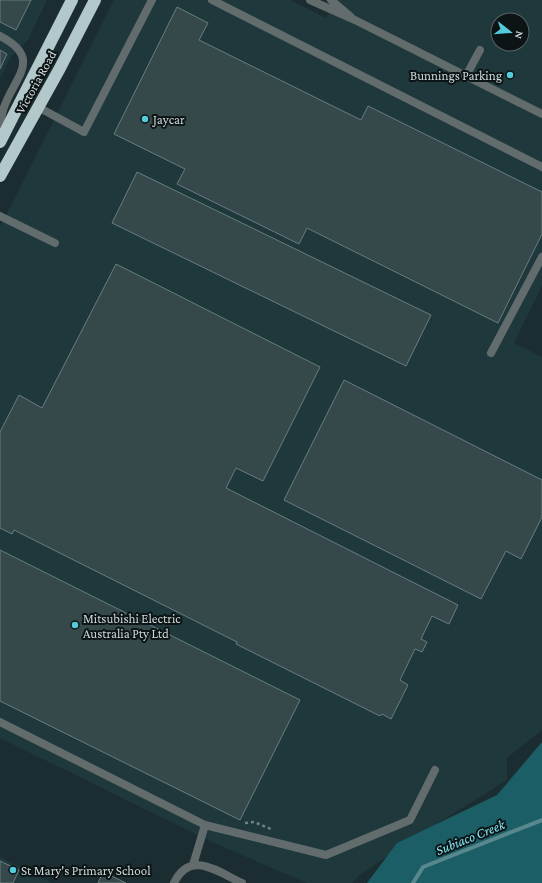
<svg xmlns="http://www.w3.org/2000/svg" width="542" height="883" viewBox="0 0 542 883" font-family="'Crimson Pro',serif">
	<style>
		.built { fill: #1e383c; fill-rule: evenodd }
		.forest { fill: #1c5e66 }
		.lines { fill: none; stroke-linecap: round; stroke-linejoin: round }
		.stream { stroke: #57888d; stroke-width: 4 }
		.building { fill: #35484a; stroke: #697d7f }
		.path { stroke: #738284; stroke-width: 2.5; stroke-dasharray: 3 3; stroke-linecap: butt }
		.lane { stroke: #636c6d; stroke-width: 8 }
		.street { stroke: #636c6d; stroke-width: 8 }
		.highway { stroke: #b3c8cb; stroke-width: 12 }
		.poi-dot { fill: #53cbda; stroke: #0c1415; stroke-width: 1.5 }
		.labels { text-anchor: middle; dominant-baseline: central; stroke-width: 4; stroke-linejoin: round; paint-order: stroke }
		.poi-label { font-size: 13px; fill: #cdd8d9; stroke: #0c1415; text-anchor: start }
		.street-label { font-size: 13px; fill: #cdd8d9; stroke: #0c1415 }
		.water-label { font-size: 14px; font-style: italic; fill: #82e6f4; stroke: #0c1415 }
	</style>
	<rect width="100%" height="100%" fill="#1b2d30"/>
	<path class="built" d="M0 0H47L28 40 10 58 0 78Z
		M114 0H290L326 18 336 0H542V286L514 343 542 357V730L507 758V780L425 831 361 874 352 883H307L214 843 0 738V227ZM498 20H522V44H498Z
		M0 857 52 883H0Z"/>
	<path class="forest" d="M542 742V883H367L397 843 497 795Z"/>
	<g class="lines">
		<path class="stream" d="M413 883 423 867 542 820"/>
	</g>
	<path class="building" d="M0 0H31L16 30 0 22Z
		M177 7 208 23 199 40 361 120 368 106 542 192V234L498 323 307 228 299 244 177 184 185 169 114 134Z
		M0 50 7 54 0 69Z
		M137 172 431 315 406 366 112 223Z
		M116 264 320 367 263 481 236 468 226 488 458 605 449 624 432 616 421 639 427 642 422 652 415 649 400 680 408 685 391 719 382 714 380 716 236 644 237 642 14 530 12 534 0 528V432L19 395 42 408Z
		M344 380 542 480V517L521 559 506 551 481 599 284 500Z
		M0 550 300 700 240 820 0 701Z
		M0 861 19 870 13 883H0Z
		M103 872 126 883H98Z"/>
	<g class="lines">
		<path class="path" d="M245 823 254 822 271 829"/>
		<path class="lane" d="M212 0 542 167
			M0 36C47 60 9 81 2 114 1 121 1 129 1 136
			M466 76 480 50
			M38 107 84 132 152 0
			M0 216 55 243
			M491 353 542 257
			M0 722 205 825 193 865
			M205 825 326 855 410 820 435 770"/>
		<path class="street" d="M310 0 355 20 542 114
			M331 0 351 17
			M174 883C190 849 218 872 242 883"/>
		<path class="highway" d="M0 142 72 0
			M0 176 60 68 95 0"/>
	</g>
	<g class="poi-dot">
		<circle cx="510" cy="75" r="4"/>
		<circle cx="145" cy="119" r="4"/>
		<circle cx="75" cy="625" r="4"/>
		<circle cx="13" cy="870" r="4"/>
	</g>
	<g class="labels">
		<g class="poi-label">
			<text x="502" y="75" text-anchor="end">Bunnings Parking</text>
			<text x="153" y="119">Jaycar</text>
			<text x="83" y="618">Mitsubishi Electric<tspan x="83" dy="15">Australia Pty Ltd</tspan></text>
			<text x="21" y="870">St Mary's Primary School</text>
		</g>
		<g class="street-label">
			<text transform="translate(36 82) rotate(-61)">Victoria Road</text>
		</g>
		<g class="water-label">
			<text transform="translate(470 837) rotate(-22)">Subiaco Creek</text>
		</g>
	</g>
	<g transform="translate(510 32) rotate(107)"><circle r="19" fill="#0c1415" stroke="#596263"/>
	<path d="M0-3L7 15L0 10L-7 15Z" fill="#53cbda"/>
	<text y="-6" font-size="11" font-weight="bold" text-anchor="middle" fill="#cdd8d9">N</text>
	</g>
</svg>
